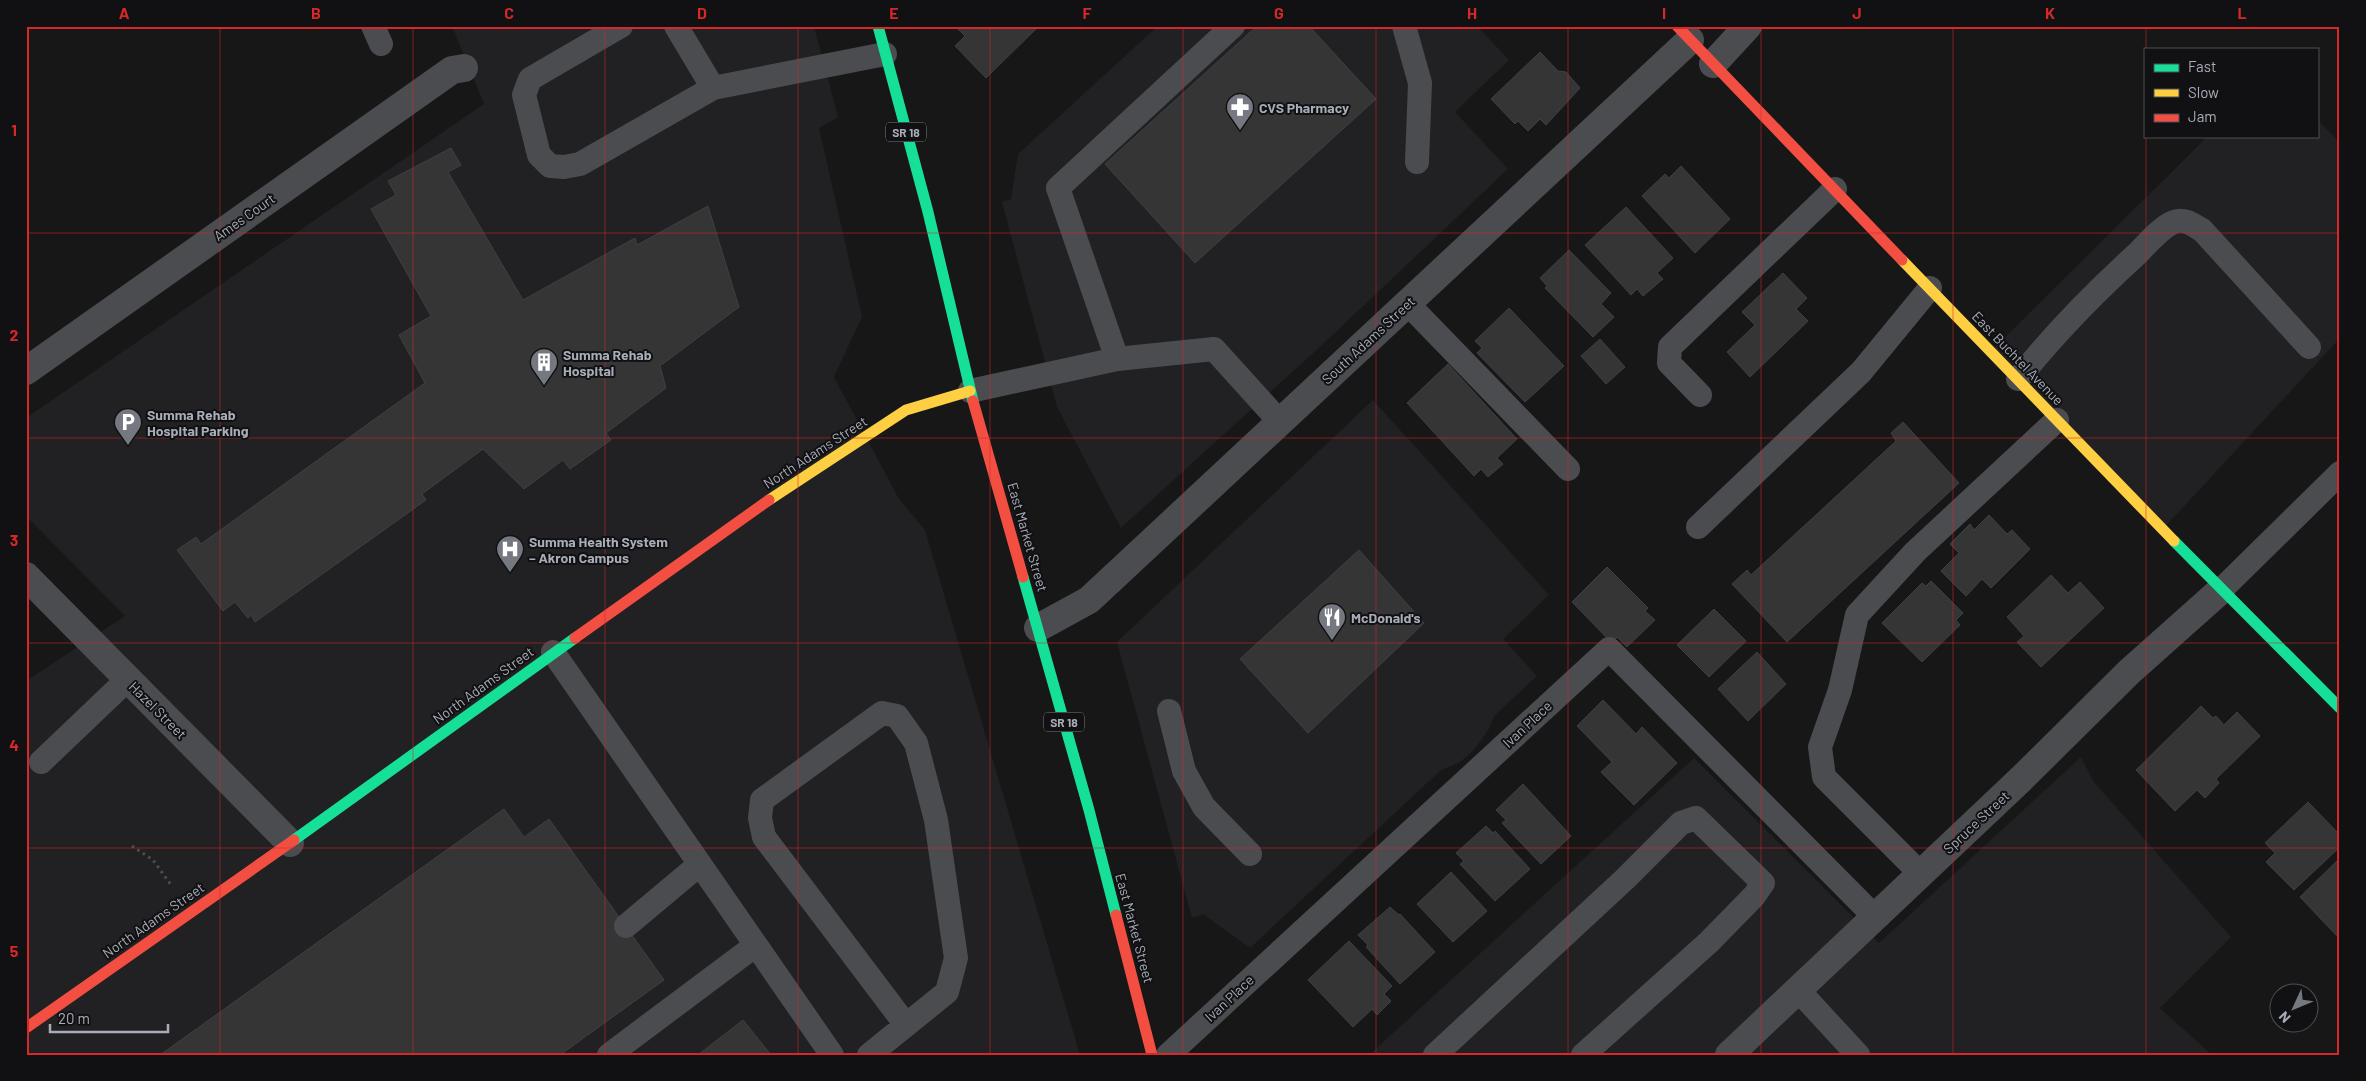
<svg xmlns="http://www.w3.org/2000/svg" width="2366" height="1081" viewBox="0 0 2366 1081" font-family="Barlow,sans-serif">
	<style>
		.built { fill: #212123 }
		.building { fill: #353536; stroke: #3f4043 }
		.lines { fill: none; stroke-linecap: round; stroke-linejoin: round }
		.path { stroke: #4d4e52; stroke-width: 3; stroke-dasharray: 2.5 4; stroke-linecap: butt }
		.lane { stroke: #4b4c50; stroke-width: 24 }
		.street { stroke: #4b4c50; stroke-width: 28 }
		.fast { stroke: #16e098; stroke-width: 11 }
		.slow { stroke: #ffcf43; stroke-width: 11 }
		.jam { stroke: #f24e42; stroke-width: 11 }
		.grid { fill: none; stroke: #d62828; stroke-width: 1; stroke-opacity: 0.55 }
		.labels { text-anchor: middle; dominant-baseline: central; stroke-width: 4; stroke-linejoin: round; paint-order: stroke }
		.shield { fill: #111113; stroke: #7b7e86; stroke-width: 1 }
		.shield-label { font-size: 12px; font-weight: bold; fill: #a8adb8 }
		.poi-label { font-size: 14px; font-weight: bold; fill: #a8adb8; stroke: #111113; text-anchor: start }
		.street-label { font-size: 14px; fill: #a8adb8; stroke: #111113 }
		.neatline { fill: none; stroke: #d62828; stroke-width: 2 }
		.grid-label { font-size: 16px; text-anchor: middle; font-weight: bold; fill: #d62828 }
	</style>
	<rect width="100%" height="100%" fill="#171717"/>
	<path class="built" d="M452 26H814L838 117 819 128 862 317 834 377 899 499 925 530 1080 1055H26V681L125 616 26 516V418L484 104Z
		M1158 26H1477L1509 60 1455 112 1508 169 1323 344 1121 528 1057 407 1002 202 1011 199 1018 154Z
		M2317 119 2340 143V338L2163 529 1991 351 2208 136H2317Z
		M1373 400 1549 595 1503 639 1537 676 1494 716 1489 729 1474 750 1460 762 1440 771 1250 948 1203 914 1192 918 1117 642Z
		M2081 757 2093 781 2231 937 2160 1008 2212 1055H1369L1694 758 1879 943Z"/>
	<path class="building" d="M955 26H1039L986 78 955 46 965 36Z
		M1257 26H1309L1376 99 1195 263 1105 164Z
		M1540 52 1558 71 1566 72 1580 88 1546 125 1540 119 1528 131 1518 121 1515 124 1491 99Z
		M451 148 461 165 448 172 523 300 635 238 637 245 708 206 739 307 660 366 666 388 606 433 611 440 570 469 563 460 524 489 483 449 422 494 426 500 255 622 251 615 248 618 235 602 223 611 177 550 196 537 201 544 425 383 399 335 431 316 371 209 396 195 388 181Z
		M1681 166 1730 219 1695 253 1642 196 1665 174 1669 178Z
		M1626 207 1673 258 1657 273 1663 279 1643 296 1637 289 1631 295 1585 245Z
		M1569 250 1611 293 1601 304 1614 317 1593 337 1545 288 1547 286 1540 278Z
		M1783 273 1807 298 1796 309 1808 321 1750 377 1727 352 1755 325 1742 312Z
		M1509 308 1564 366 1525 402 1477 353 1482 348 1475 341Z
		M1600 339 1625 367 1606 384 1581 356Z
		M1448 364 1517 439 1497 458 1503 464 1488 477 1481 469 1474 476 1407 403Z
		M1903 422 1959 483 1787 642 1732 584 1747 570 1751 575 1896 441 1891 433Z
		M1989 515 2007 534 2012 530 2030 549 1991 588 1982 579 1966 596 1941 571 1959 553 1950 544 1970 524 1974 530Z
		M1359 550 1424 623 1308 733 1240 659Z
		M1607 567 1648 608 1645 611 1655 620 1627 647 1617 637 1612 643 1572 602Z
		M2051 575 2068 593 2080 582 2104 608 2041 667 2017 642 2024 636 2007 617Z
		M1931 581 1963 613 1956 620 1960 625 1922 662 1882 623 1922 583 1926 586Z
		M1714 609 1746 641 1709 677 1677 645Z
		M1757 652 1786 684 1748 721 1718 689Z
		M1603 700 1636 734 1642 727 1677 763 1634 805 1601 772 1612 762 1577 726Z
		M2201 706 2213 718 2216 716 2224 725 2237 712 2260 736 2216 779 2219 783 2205 798 2197 790 2175 811 2136 770Z
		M1523 784 1571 836 1541 864 1502 823 1506 820 1496 810Z
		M2308 802 2340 835V847L2294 890 2266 862 2275 853 2265 843Z
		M504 809 524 837 549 819 664 980 560 1055H160Z
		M1486 826 1493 833 1495 831 1530 869 1495 901 1460 864 1464 861 1456 853Z
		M2340 858V935L2338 937 2300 897Z
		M1451 872 1487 911 1453 942 1417 904Z
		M1390 907 1399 915 1400 914 1435 952 1400 984 1366 947 1368 945 1358 935Z
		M1349 941 1392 986 1384 994 1391 1001 1377 1015 1372 1009 1353 1027 1308 980Z
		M743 1020 771 1055H698Z"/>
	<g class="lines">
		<path class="path" d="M132 846 153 860 171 885"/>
		<path class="lane" d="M373 26 381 44
			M621 26 530 79 524 95 539 155 550 166 564 167 580 164 713 88 885 54
			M676 26 713 88
			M1404 26 1420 83 1417 162
			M1407 303 1568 469
			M1117 359 1058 188 1233 26
			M2018 379C2054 334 2094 293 2137 254 2147 244 2161 227 2174 222 2185 218 2193 225 2202 230L2309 347
			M970 391 1117 359 1214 349 1280 422
			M1700 395 1669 363 1670 347 1835 189
			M1698 527 1861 372 1930 288
			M2221 590 2340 473
			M553 652 832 1055
			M1169 711 1184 771 1204 807 1250 854
			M41 762 128 679
			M1921 874 1824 777 1820 747 1840 690 1857 615 1915 552 2057 420
			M626 926 700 864
			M1798 990 1858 1055
			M609 1055 756 945
			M869 1055 947 992 956 958 936 820 916 743 897 716 882 713 762 800 760 818 764 837 906 1025
			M1168 1055 1609 649 1875 917
			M1435 1055 1625 879 1681 823 1696 818 1763 883 1754 896 1709 942 1583 1055"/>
		<path class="street" d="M1713 64 1748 26
			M26 371 452 70 464 68
			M26 576 290 843
			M1038 628 1089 600 1690 40
			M1729 1055 2021 779 2129 672 2221 590"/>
		<path class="fast" d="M878 26 928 212 973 401
			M2174 541 2340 708
			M1023 577 1089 810 1116 915
			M294 840 575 638"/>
		<path class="slow" d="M1902 260 2174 541
			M769 500 906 410 970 391"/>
		<path class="jam" d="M1677 26 1902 260
			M973 401 1023 577
			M575 638 769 500
			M1116 915 1152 1055
			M26 1028 294 840"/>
	</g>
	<path class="grid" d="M220 26V1055M413 26V1055M605 26V1055M798 26V1055M990 26V1055M1183 26V1055M1376 26V1055M1568 26V1055M1761 26V1055M1953 26V1055M2146 26V49M2146 136V1055M26 233H2340M26 438H2340M26 643H2340M26 848H2340"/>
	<defs>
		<g id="pharmacy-pin" transform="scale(1.4375)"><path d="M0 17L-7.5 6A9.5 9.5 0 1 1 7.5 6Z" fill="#757880" stroke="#111113"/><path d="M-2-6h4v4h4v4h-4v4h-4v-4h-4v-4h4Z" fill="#fff"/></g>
		<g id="building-pin" transform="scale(1.4375)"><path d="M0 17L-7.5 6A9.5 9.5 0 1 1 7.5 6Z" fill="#757880" stroke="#111113"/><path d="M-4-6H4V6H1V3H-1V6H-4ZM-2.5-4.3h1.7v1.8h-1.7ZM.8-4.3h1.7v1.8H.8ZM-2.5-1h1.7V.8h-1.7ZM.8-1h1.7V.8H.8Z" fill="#fff"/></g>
		<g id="parking-pin" transform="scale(1.4375)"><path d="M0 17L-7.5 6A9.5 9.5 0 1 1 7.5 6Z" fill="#757880" stroke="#111113"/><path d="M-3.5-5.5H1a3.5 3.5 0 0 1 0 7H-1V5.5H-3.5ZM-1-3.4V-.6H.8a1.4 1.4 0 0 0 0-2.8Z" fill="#fff"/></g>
		<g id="hospital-pin" transform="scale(1.4375)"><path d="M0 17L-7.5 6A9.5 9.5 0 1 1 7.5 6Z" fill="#757880" stroke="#111113"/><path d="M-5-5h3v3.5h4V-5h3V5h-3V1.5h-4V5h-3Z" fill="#fff"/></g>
		<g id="restaurant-pin" transform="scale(1.4375)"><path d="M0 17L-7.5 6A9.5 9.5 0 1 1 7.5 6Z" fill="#757880" stroke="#111113"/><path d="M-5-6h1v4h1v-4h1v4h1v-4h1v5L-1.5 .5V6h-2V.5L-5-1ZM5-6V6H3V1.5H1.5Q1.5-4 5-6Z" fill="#fff"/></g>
	</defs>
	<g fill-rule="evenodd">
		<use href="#pharmacy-pin" x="1240" y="107"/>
		<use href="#building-pin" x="544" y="362"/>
		<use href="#parking-pin" x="128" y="422"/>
		<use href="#hospital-pin" x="510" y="549"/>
		<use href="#restaurant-pin" x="1332" y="617"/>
	</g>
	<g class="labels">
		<g class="shield">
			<rect x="886" y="122.5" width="40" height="19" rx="4"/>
			<rect x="1044" y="712.5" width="40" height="19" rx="4"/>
		</g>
		<g class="shield-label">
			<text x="906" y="132">SR 18</text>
			<text x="1064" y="722">SR 18</text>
		</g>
		<g class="poi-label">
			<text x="1259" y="107">CVS Pharmacy</text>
			<text x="563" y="354">Summa Rehab<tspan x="563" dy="16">Hospital</tspan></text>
			<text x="147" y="414">Summa Rehab<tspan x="147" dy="16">Hospital Parking</tspan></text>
			<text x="529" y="541">Summa Health System<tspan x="529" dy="16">– Akron Campus</tspan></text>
			<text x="1351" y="617">McDonald's</text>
		</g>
		<g class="street-label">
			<text transform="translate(244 217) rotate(-35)">Ames Court</text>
			<text transform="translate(1368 340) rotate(-43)">South Adams Street</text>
			<text transform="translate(2018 358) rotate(46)">East Buchtel Avenue</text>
			<text transform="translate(815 452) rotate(-33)">North Adams Street</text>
			<text transform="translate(1028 537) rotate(74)">East Market Street</text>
			<text transform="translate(483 685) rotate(-36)">North Adams Street</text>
			<text transform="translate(158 710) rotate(45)">Hazel Street</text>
			<text transform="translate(1527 724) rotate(-43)">Ivan Place</text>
			<text transform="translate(1976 822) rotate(-43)">Spruce Street</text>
			<text transform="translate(153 920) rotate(-35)">North Adams Street</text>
			<text transform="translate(1135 928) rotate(75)">East Market Street</text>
			<text transform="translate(1229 998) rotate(-43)">Ivan Place</text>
		</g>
	</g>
	<rect width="2366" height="1081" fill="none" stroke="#111113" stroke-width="55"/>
	<rect x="2144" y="48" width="175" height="90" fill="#111113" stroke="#4d4f55"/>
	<rect x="2154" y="64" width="25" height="8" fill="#16e098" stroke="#4d4f55"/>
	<text x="2188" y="72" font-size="15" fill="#a8adb8">Fast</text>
	<rect x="2154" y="89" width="25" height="8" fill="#ffcf43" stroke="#4d4f55"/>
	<text x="2188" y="98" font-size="15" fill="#a8adb8">Slow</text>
	<rect x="2154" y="114" width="25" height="8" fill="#f24e42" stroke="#4d4f55"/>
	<text x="2188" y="122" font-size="15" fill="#a8adb8">Jam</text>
	<g transform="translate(2294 1008) rotate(226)"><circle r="24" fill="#111113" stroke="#4d4f55"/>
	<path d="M0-4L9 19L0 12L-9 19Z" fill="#757880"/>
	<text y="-8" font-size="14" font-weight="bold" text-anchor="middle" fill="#a8adb8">N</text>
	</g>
	<path d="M50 1024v8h118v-8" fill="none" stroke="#a8adb8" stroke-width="2.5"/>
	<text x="58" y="1024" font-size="15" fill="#a8adb8" stroke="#111113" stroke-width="4" paint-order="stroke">20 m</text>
	<rect x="28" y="28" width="2310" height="1026" class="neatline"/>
	<g class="grid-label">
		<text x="124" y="19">A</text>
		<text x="316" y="19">B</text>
		<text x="509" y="19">C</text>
		<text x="702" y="19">D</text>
		<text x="894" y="19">E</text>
		<text x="1087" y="19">F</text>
		<text x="1279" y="19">G</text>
		<text x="1472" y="19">H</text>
		<text x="1664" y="19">I</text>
		<text x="1857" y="19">J</text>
		<text x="2050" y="19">K</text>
		<text x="2242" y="19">L</text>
		<text x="14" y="136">1</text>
		<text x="14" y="341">2</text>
		<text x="14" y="546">3</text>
		<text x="14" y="751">4</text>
		<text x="14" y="957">5</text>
	</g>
</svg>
